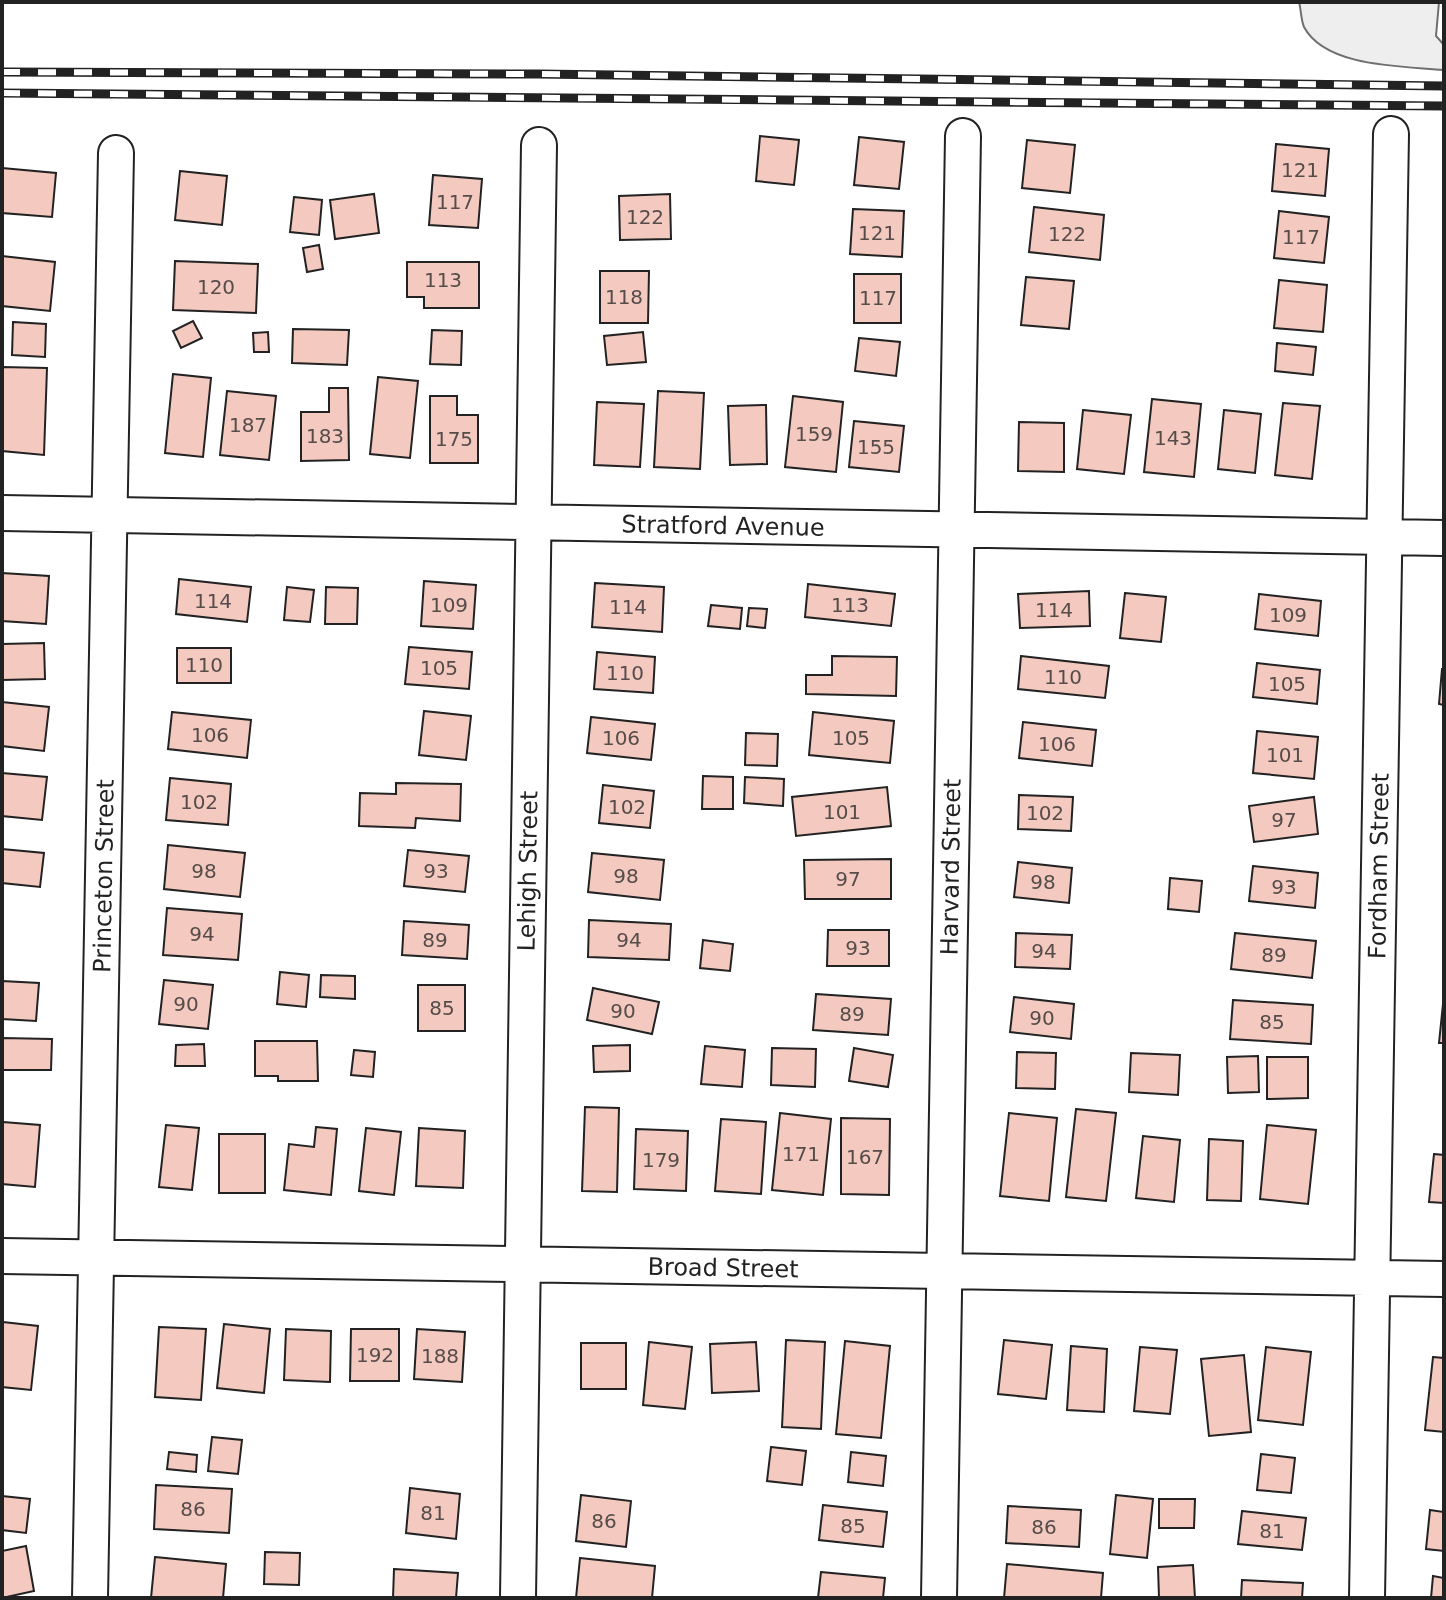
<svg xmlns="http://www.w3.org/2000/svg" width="1446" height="1600" viewBox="0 0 1446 1600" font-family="'DejaVu Sans',sans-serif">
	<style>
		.green { fill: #eee; stroke: #6f6f6f; stroke-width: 2 }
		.building { fill: #f3c9c0; stroke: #222; stroke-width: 2 }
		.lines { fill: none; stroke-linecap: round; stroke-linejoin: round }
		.street-casing { stroke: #222; stroke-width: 38 }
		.street { stroke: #fff; stroke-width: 34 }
		.rail-casing { stroke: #222; stroke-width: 9 }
		.rail { stroke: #fff; stroke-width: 6; stroke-dasharray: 18; stroke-linecap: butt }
		.labels { text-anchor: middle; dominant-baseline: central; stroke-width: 6; stroke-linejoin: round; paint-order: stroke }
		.number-label { font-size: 20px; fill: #564c4a }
		.street-label { font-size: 24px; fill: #222; stroke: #fff }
	</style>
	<rect width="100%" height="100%" fill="#fff"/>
	<path class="green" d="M1299 2H1439L1436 36 1444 45V70C1404 66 1326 68 1304 27 1301 20 1301 9 1299 2Z"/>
	<path class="building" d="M760 136 799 140 794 185 756 181Z
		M859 137 904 142 899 189 854 185Z
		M1027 140 1075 145 1070 193 1022 188Z
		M1276 144 1329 149 1325 196 1272 191Z
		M2 168 56 173 52 217 2 213Z
		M180 171 227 176 222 225 175 220Z
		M433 175 482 179 478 228 429 225Z
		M374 194 379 233 335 239 330 200Z
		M670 194 671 239 620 240 619 196Z
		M294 197 322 200 319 235 290 232Z
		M1034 207 1104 215 1100 260 1029 252Z
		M853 209 904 211 902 257 850 254Z
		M1279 211 1329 217 1324 263 1274 258Z
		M319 245 323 269 307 272 303 248Z
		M2 256 55 262 50 311 2 306Z
		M175 261 258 264 256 313 173 310Z
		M407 262H479V308H424V297H407Z
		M600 271H649L648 323H600Z
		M854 274H901V323H854Z
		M1026 277 1074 281 1069 329 1021 325Z
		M1279 280 1327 285 1323 332 1274 328Z
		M193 321 202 338 181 348 173 331Z
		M13 322 46 324 45 357 12 355Z
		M293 329 349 330 347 365 292 363Z
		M432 330 462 331 461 365 430 364Z
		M268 332 269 352H254L253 333Z
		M643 332 646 362 607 365 604 336Z
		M859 338 900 342 896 376 855 371Z
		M1277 343 1316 347 1313 375 1275 371Z
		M2 367 47 368 44 455 2 451Z
		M173 374 211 378 203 457 165 453Z
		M378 377 418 381 410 458 370 454Z
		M329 388H348L349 460 301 461V412H329Z
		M227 391 276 396 269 460 220 455Z
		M658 391 704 393 700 469 654 467Z
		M430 396H457V415H478V463H430Z
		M793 396 843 402 836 472 785 467Z
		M1152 399 1201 404 1194 477 1144 472Z
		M597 402 644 404 640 467 594 465Z
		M1283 403 1320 406 1312 479 1275 475Z
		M766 405 767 464 730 465 728 406Z
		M1083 410 1131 415 1124 474 1077 469Z
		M1224 410 1261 414 1255 473 1218 469Z
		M854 421 904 426 899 472 849 467Z
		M1019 422 1064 423V472L1018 471Z
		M2 573 49 576 46 624 2 621Z
		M179 579 251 587 247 622 176 614Z
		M424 581 476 585 473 629 421 626Z
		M595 583 664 587 662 632 592 627Z
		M808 584 895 594 891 626 805 617Z
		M287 587 314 590 310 622 284 620Z
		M326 587 358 588 357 624H325Z
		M1089 591 1090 626 1020 628 1018 594Z
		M1125 593 1166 597 1161 642 1120 638Z
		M1259 594 1321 601 1318 636 1255 629Z
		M711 605 742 608 740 629 708 626Z
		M749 608 767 609 765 628 747 626Z
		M44 643 45 679 2 680V644Z
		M409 647 472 652 469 689 405 684Z
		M177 648H231V683H177Z
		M597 652 655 657 653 693 594 689Z
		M832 656 897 657 896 696 806 694V675H832Z
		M1021 656 1109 666 1105 698 1018 689Z
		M1257 663 1320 670 1317 704 1253 697Z
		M1442 669H1444V705L1439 704Z
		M2 702 49 707 44 751 2 746Z
		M424 711 471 716 466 760 419 755Z
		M172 712 251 720 247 758 168 749Z
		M813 712 894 721 890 763 809 755Z
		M591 717 655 724 651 760 587 753Z
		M1023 722 1096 730 1092 766 1019 758Z
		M1257 731 1318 737 1314 779 1253 773Z
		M746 733 778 734 777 766 745 765Z
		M2 773 47 777 42 820 2 816Z
		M703 776 733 777V809H702Z
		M745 777 784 779 783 806 744 803Z
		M170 778 231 784 228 825 166 820Z
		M396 783 461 784 460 821 416 818 415 828 359 826 360 793 396 794Z
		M603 785 654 791 650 828 599 823Z
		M887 787 891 826 796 836 792 797Z
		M1019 795 1073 797 1071 831 1018 829Z
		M1314 797 1318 834 1254 842 1249 806Z
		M168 845 245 853 240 897 164 889Z
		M2 849 44 853 40 887 2 883Z
		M408 850 469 856 465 892 404 886Z
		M592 853 664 860 660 900 588 892Z
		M891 859V899H805L804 860Z
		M1018 862 1072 868 1069 903 1014 897Z
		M1253 866 1318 873 1315 908 1249 901Z
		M1170 878 1202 881 1199 912 1168 909Z
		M167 908 242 914 238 960 163 955Z
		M589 920 671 924 669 960 588 957Z
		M404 921 469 925 467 959 402 955Z
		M828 930H889V966H827Z
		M1016 933 1072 935 1070 969 1015 967Z
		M1235 933 1316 941 1312 978 1231 969Z
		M703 940 733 944 730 971 700 968Z
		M280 972 309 975 306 1007 277 1004Z
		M321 975 355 976V999L320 997Z
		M164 980 213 985 208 1029 159 1024Z
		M2 981 39 983 36 1021 2 1019Z
		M418 985H465V1031H418Z
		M593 988 659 1002 652 1034 587 1020Z
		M816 994 891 999 888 1035 813 1030Z
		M1014 997 1074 1004 1071 1039 1010 1032Z
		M1233 1000 1313 1005 1311 1044 1230 1039Z
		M1443 1004H1444V1043H1439Z
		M2 1038 52 1039 51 1070H2Z
		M255 1041H317L318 1081H278V1076H255Z
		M204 1044 205 1066H175L176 1045Z
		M630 1045V1071L594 1072 593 1046Z
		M705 1046 745 1050 742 1087 701 1084Z
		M772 1048 816 1049 815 1087 771 1085Z
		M854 1048 893 1055 888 1087 849 1081Z
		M354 1050 375 1052 373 1077 351 1075Z
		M1017 1052 1056 1053 1055 1089 1016 1088Z
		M1131 1053 1180 1055 1178 1095 1129 1092Z
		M1258 1056 1259 1092 1228 1093 1227 1057Z
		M1267 1057H1308V1098L1267 1099Z
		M585 1107 619 1108 617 1192 582 1191Z
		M1076 1109 1116 1113 1106 1201 1066 1197Z
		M780 1113 831 1119 823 1195 772 1190Z
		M1009 1113 1057 1118 1049 1201 1000 1196Z
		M841 1118 890 1119 889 1195 841 1194Z
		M721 1119 766 1122 761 1194 715 1191Z
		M3 1122 40 1125 35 1187 2 1184Z
		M166 1125 199 1128 192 1190 159 1187Z
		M1267 1125 1316 1130 1308 1204 1260 1199Z
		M316 1127 337 1129 331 1195 284 1190 289 1144 314 1147Z
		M366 1128 401 1132 394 1195 359 1191Z
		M419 1128 465 1131 463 1188 416 1186Z
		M636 1129 688 1131 686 1191 634 1189Z
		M219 1134H265V1193H219Z
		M1143 1136 1180 1140 1174 1202 1136 1198Z
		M1209 1139 1243 1141 1241 1201 1207 1200Z
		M1434 1154 1444 1155V1203L1429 1202Z
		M3 1322 38 1326 31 1390 2 1387Z
		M224 1324 270 1329 264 1393 217 1388Z
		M159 1327 206 1329 201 1400 155 1397Z
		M286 1329 331 1331 330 1382 284 1380Z
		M351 1329H399V1381H350Z
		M417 1329 465 1332 462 1382 414 1379Z
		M786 1340 825 1342 821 1429 782 1427Z
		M1004 1340 1052 1345 1046 1399 998 1394Z
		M845 1341 890 1346 881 1438 836 1434Z
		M649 1342 692 1347 685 1409 643 1405Z
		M756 1342 759 1391 712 1393 710 1344Z
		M581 1343H626V1389H581Z
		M1071 1346 1107 1349 1104 1412 1067 1410Z
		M1140 1347 1177 1350 1170 1414 1134 1411Z
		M1266 1347 1311 1352 1303 1425 1258 1420Z
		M1244 1355 1251 1432 1209 1436 1201 1359Z
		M1433 1357 1444 1358V1432L1425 1430Z
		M212 1437 242 1440 238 1474 208 1471Z
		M771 1447 806 1451 802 1485 767 1481Z
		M169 1452 197 1455 196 1472 167 1469Z
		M851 1452 886 1456 883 1486 848 1482Z
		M1261 1454 1295 1458 1291 1493 1257 1490Z
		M156 1485 232 1489 229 1533 154 1529Z
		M410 1488 460 1494 456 1539 406 1533Z
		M581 1495 631 1501 626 1547 576 1541Z
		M1116 1495 1153 1499 1147 1558 1110 1554Z
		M2 1496 30 1499 26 1533 2 1530Z
		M1159 1499H1195L1194 1528H1159Z
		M823 1505 887 1512 883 1547 819 1540Z
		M1008 1506 1081 1510 1079 1547 1006 1543Z
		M1430 1510 1444 1512V1551L1426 1549Z
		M1242 1511 1306 1518 1302 1550 1238 1544Z
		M26 1546 34 1591 2 1598V1551Z
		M265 1552 300 1553 299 1585 264 1584Z
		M155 1557 226 1564 223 1598H151Z
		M580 1558 655 1566 652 1598H576Z
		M1007 1564 1103 1573 1101 1598H1004Z
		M1193 1565 1195 1598H1159L1158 1567Z
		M394 1569 458 1573 456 1598H393Z
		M821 1572 885 1578 883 1598H818Z
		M1433 1576 1444 1578V1598H1431Z
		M1242 1580 1303 1583 1302 1598H1241Z"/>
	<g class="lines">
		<g class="street-casing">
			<path id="street" d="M2 513 1444 538
				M2 1256 1444 1279
				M90 1598 116 153
				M518 1598 539 145
				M939 1598 963 136
				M1367 1598 1391 134"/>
		</g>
		<use href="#street" class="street"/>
		<g class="rail-casing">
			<path id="rail" d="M2 72 539 74 1444 86
				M2 93 1444 106"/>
		</g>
		<use href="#rail" class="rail"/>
	</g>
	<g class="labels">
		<g class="number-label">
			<text x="1300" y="170">121</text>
			<text x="455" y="202">117</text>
			<text x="645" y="217">122</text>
			<text x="877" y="233">121</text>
			<text x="1067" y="234">122</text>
			<text x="1301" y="237">117</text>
			<text x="443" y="280">113</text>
			<text x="216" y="287">120</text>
			<text x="624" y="297">118</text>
			<text x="878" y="298">117</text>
			<text x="248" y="425">187</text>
			<text x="814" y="434">159</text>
			<text x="325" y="436">183</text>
			<text x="1173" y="438">143</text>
			<text x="454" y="439">175</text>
			<text x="876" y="447">155</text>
			<text x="213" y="601">114</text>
			<text x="449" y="605">109</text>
			<text x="850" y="605">113</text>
			<text x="628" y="607">114</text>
			<text x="1054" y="610">114</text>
			<text x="1288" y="615">109</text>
			<text x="204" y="665">110</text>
			<text x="439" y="668">105</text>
			<text x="625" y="673">110</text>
			<text x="1063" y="677">110</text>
			<text x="1287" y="684">105</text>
			<text x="210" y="735">106</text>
			<text x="621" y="738">106</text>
			<text x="851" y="738">105</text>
			<text x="1057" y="744">106</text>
			<text x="1285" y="755">101</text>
			<text x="199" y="802">102</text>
			<text x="627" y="807">102</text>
			<text x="842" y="812">101</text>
			<text x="1045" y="813">102</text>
			<text x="1284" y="820">97</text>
			<text x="204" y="871">98</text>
			<text x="436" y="871">93</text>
			<text x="626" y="876">98</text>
			<text x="848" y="879">97</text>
			<text x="1043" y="882">98</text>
			<text x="1284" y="887">93</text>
			<text x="202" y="934">94</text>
			<text x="435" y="940">89</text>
			<text x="629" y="940">94</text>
			<text x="858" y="948">93</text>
			<text x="1044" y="951">94</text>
			<text x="1274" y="955">89</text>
			<text x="186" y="1004">90</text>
			<text x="442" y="1008">85</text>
			<text x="623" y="1011">90</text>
			<text x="852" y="1014">89</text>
			<text x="1042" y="1018">90</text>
			<text x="1272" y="1022">85</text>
			<text x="801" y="1154">171</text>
			<text x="865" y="1157">167</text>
			<text x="661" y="1160">179</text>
			<text x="375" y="1355">192</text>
			<text x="440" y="1356">188</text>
			<text x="193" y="1509">86</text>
			<text x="433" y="1513">81</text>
			<text x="604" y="1521">86</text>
			<text x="853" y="1526">85</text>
			<text x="1044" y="1527">86</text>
			<text x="1272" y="1531">81</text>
		</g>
		<g class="street-label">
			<text transform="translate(723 526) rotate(1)">Stratford Avenue</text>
			<text transform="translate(1379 866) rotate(-89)">Fordham Street</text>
			<text transform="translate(951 867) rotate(-89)">Harvard Street</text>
			<text transform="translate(528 871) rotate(-89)">Lehigh Street</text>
			<text transform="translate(104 876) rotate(-89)">Princeton Street</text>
			<text transform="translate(723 1268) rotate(1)">Broad Street</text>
		</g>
	</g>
	<rect width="1446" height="1600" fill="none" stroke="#222222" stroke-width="8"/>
</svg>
